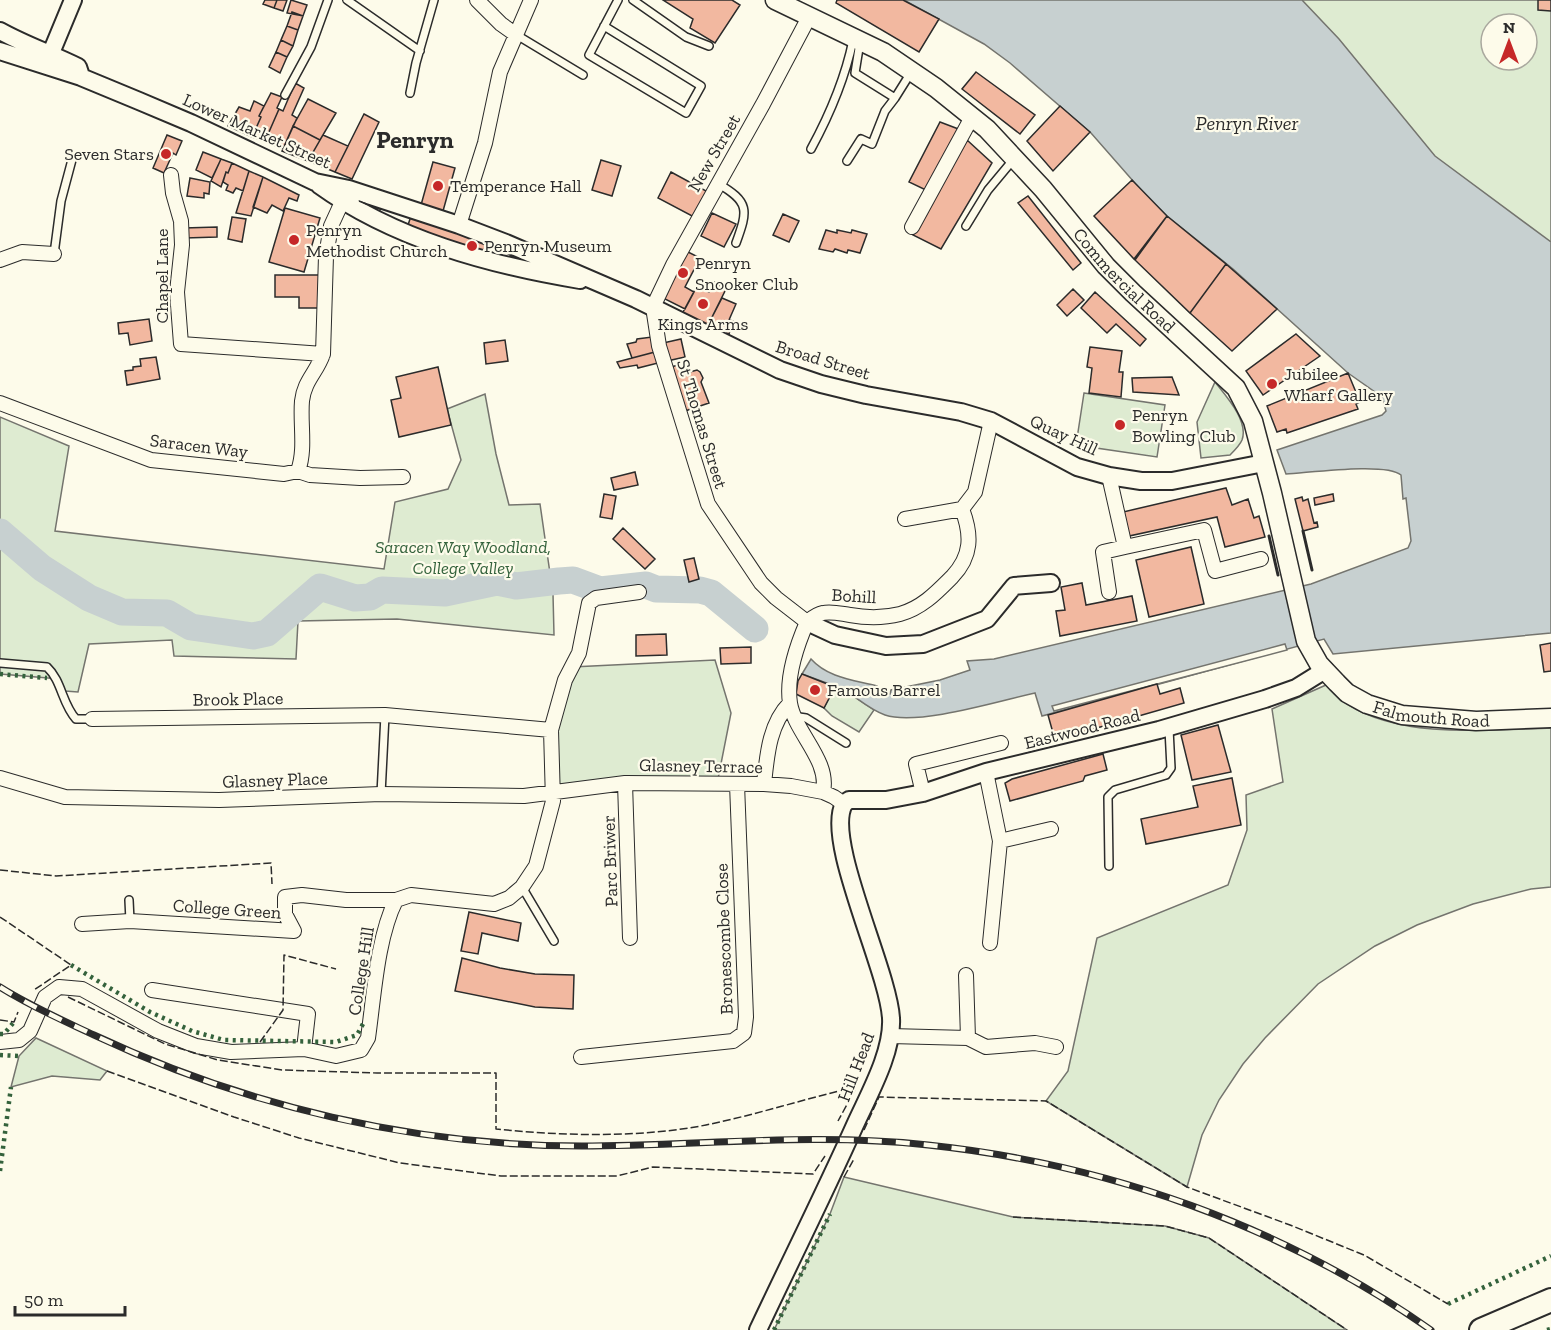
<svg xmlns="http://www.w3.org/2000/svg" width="1551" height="1330" viewBox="0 0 1551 1330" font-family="'Zilla Slab',serif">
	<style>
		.green { fill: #deebd1; stroke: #74746e; stroke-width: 1.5; fill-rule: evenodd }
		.water { fill: #c7d0d0; stroke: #74746e; stroke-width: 1.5 }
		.pier { fill: #fdfbea; stroke: #74746e; stroke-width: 1.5 }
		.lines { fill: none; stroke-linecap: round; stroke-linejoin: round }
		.river { stroke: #c7d0d0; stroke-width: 27 }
		.building { fill: #f2b8a0; stroke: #2b2b2b; stroke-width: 1.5 }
		.service-casing { stroke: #2b2b2b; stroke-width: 10 }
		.minor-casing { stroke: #2b2b2b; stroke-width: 16 }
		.tertiary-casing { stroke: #2b2b2b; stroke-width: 20 }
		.secondary-casing { stroke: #2b2b2b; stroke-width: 21 }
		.trunk-casing { stroke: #2b2b2b; stroke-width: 26 }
		.service { stroke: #fdfbea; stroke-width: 7 }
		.minor { stroke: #fdfbea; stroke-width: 14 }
		.tertiary { stroke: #fdfbea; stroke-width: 16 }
		.secondary { stroke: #fdfbea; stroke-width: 18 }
		.trunk { stroke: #fdfbea; stroke-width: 22 }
		.rail-casing { stroke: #2b2b2b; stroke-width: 7 }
		.rail { stroke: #fdfbea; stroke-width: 4.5; stroke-dasharray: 14; stroke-linecap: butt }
		.hedge { stroke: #34623c; stroke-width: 4.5; stroke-dasharray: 3 4.5; stroke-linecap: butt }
		.fence { stroke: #2b2b2b; stroke-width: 1.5; stroke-dasharray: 8 3; stroke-linecap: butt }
		.wall { stroke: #2b2b2b; stroke-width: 3 }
		.poi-dot { fill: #c62828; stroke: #fdfbea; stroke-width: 2 }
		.labels { text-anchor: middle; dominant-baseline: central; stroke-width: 4.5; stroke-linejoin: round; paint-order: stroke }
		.street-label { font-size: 18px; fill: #2b2b2b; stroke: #fdfbea }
		.poi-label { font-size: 18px; fill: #2b2b2b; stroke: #fdfbea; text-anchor: start }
		.park-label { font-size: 18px; font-style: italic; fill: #34623c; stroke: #fdfbea }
		.water-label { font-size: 20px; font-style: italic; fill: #2b2b2b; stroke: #fdfbea }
		.district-label { font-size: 24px; font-weight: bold; fill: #2b2b2b; stroke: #fdfbea }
	</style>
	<rect width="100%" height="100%" fill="#fdfbea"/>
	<path class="green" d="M996 0H1551V536L1478 473ZM1491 24H1527V60H1491Z
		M1215 382C1226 396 1249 421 1242 440 1240 445 1234 451 1230 455L1201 458 1197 422Z
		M1084 393 1165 405 1157 457 1076 445Z
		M485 394 496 454 509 505 540 504 553 594 554 635 397 619 298 621 296 659 174 656 172 640 89 644 78 692 65 691 60 679 0 674V417L69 446 55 531 384 569 395 502 448 489 461 460 447 409Z
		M715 660 731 713 717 784 554 793 551 730 572 667Z
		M1326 685C1333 692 1339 699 1347 704 1402 739 1488 730 1551 728V887L1531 889 1473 904 1417 925 1375 946 1318 984 1265 1038 1243 1064 1219 1100 1202 1135 1187 1187 1046 1101 1068 1071 1097 938 1228 885 1247 830 1246 795 1283 782 1272 709Z
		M835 687 847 692 874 710 859 732 832 716 824 708Z
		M36 1038 107 1071 100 1080 52 1076 11 1087 19 1056Z
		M844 1177 1013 1217 1165 1226 1209 1238 1347 1330H774L830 1214Z"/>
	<path class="water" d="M904 0H1302L1339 39 1435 156 1551 242V633L1333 654 1324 639 1042 716 1035 693C999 701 918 726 885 715 871 710 861 701 849 693 835 685 817 680 802 674L811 659C828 678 854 680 877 686L876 690 890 694 891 690 940 680 970 670 967 661 994 659 1311 584 1408 548 1411 541 1406 498 1403 499 1401 475C1386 462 1308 473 1286 474L1277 450 1382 415 1386 411 1382 397 1348 373 1233 269 1167 216 1148 198 1091 133 1010 63 984 44Z"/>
	<path class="pier" d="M1285 644 1287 650 1054 711 1052 706Z"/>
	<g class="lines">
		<path class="river" d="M0 532 42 568 89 598 122 612 167 613 191 627 253 636 267 633 320 587 355 598 370 597 382 590 445 593 497 582 516 586 559 581 573 580 600 590 646 585 656 589 700 590 711 593 755 629"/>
	</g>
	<path class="building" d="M265 0H277L274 8 263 4Z
		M277 0H287L283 11 274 8Z
		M291 0 307 5 303 16 287 13Z
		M663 0H732L740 5 715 43 690 28 693 19Z
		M837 0H903L939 19 919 52 836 3Z
		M1538 0H1551V11L1538 10Z
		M292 12 303 16 298 30 287 26Z
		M287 26 298 30 293 46 281 40Z
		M281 40 293 46 287 57 276 52Z
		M276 52 287 57 280 73 269 67Z
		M976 72 1035 115 1020 134 962 89Z
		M295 83 304 88 292 115 297 118 283 149 265 141 279 109 283 111Z
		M271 93 282 97 277 108 279 109 265 141 252 137 261 117 259 116Z
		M308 99 336 113 320 140 293 126Z
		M254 101 264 106 259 116 261 117 252 137 228 126 239 107 250 111Z
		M1060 106 1090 132 1053 171 1027 141Z
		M364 114 379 122 352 179 335 172Z
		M940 122 961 130 930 192 909 182Z
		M293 126 320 140 308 161 282 151Z
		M167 135 182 141 176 155 173 153 164 173 153 168Z
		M323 135 348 146 335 172 308 161Z
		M967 140 992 163 941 249 913 235Z
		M203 152 221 159 212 178 196 170Z
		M221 159 232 163 228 173 226 172 221 187 211 181Z
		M601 160 621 166 612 196 592 190Z
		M433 162 455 168 443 211 421 205Z
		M232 163 249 171 243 191 236 188 233 193 226 190 228 185 223 182 226 172 228 173Z
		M249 171 263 177 251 216 236 213Z
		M671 172 708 192 694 217 658 198Z
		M263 177 299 195 297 201 289 198 283 211 272 205 267 213 253 207Z
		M190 178 210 182 209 194 204 193V198L187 196Z
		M1132 180 1167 216 1134 259 1094 216Z
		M1028 196 1081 263 1073 270 1018 203Z
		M285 208 320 218 304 272 269 262Z
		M412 213 489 239 484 254 407 228Z
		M712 213 736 224 724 247 701 236Z
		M783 214 799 221 789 242 773 235Z
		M1167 216 1226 264 1190 313 1135 260Z
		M232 217 246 219 242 242 228 239Z
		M217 227V237L185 238 184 228Z
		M826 230 837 233V230L851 233 852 230 867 234 860 253 848 250 847 253 835 249 833 252 819 249Z
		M686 251 700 258 685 287 694 292 685 309 661 297Z
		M1226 264 1277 309 1232 351 1190 313Z
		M275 275H322L318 308H299V297H275Z
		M714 282 726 289 707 327 682 314 697 286 709 292Z
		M1073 289 1084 300 1067 316 1057 305Z
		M1095 292 1146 339 1140 346 1116 324 1107 333 1081 308Z
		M722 298 736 304 729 320 733 321 729 334 708 325Z
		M149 319 152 341 130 345 128 333 119 334 118 323Z
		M1296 334 1320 356 1263 395 1246 371Z
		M652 337 655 352 632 358 627 344 636 342 637 339Z
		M681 339 685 357 667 361 663 343Z
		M505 340 508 361 486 364 484 343Z
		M1090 347 1122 351 1119 372H1123L1121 397 1089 393 1092 368 1087 367Z
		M655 352 658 363 638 368 637 365 620 368 617 362Z
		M156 357 160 379 127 385 125 371 133 370V367L141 366 140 359Z
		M682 364 686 373 697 370 700 372 703 378 701 382 709 403 685 411 671 367Z
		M438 367 451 425 399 437 391 400 401 398 396 377Z
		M1348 373 1360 402 1356 404 1358 409 1287 433 1286 429 1277 432 1267 406Z
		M1172 377 1179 395 1133 392 1132 378Z
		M635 472 638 485 614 490 611 478Z
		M1226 488 1232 505 1248 499 1254 518 1259 516 1265 537 1225 547 1217 517 1129 536 1123 512Z
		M604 494 616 496 612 519 600 517Z
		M1333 494 1334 501 1315 505 1314 498Z
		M1302 497 1303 501 1308 499 1314 523 1317 522 1318 527 1303 531 1295 499Z
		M623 528 655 559 645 569 613 539Z
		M1191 547 1204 604 1149 617 1136 560Z
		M694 558 699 579 689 582 684 560Z
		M1082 583 1086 605 1132 596 1137 621 1060 636 1056 611 1065 610 1061 587Z
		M666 634 667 655 636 656V635Z
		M1551 643V671L1544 672 1540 645Z
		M751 647V663L721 664 720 648Z
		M802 674 835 687 824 708 796 694 798 681Z
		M1157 684 1160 694 1180 688 1184 703 1055 740 1048 715Z
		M1218 725 1231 772 1192 780 1181 735Z
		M1103 754 1107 770 1085 776 1083 781 1010 801 1005 783 1012 779Z
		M1232 778 1241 825 1146 844 1141 819 1198 807 1193 786Z
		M469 912 521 923 518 941 482 933 478 954 461 951Z
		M462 958 500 968 535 974 574 975 573 1009 535 1007 455 991Z"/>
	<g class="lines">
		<g class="service-casing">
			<path id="service" d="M347 0 420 51
				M633 0 686 37 709 46
				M604 26 701 86 686 113 589 55 618 0
				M515 34 583 75
				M860 42 855 73 895 98
				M410 93 416 63 434 0
				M285 95 311 47 328 0
				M811 149C830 114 845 79 853 40
				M847 161 861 139 872 144 885 111 895 98 910 74
				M717 183C750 202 748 210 736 243
				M966 226 988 190 1013 160
				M54 254 61 201 73 156
				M0 663 47 667C62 681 62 704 76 719H92
				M795 719 799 717 806 718 846 743
				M381 794 385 715
				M1109 866 1108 797 1115 790 1166 775 1171 768 1169 729
				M522 887 554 941
				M129 900 130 921"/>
		</g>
		<g class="minor-casing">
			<path id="minor" d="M477 0 501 24 515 34
				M171 175 173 193 181 221 182 245 177 292 181 344 323 354
				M459 225 485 143 500 72 531 0
				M912 227 972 117
				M0 260 22 252 54 254
				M0 403 151 460 284 474 298 471 310 475 360 478 403 477
				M298 471C306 449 300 424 302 401 304 381 317 372 323 354L326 256 331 226 342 202
				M1109 476 1125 547 1204 530 1215 571 1261 559
				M962 509 975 492 991 421
				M905 519 962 509
				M1109 592 1103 552 1125 547
				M807 622 776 598 761 583 708 504 659 346 653 307 673 265 763 104 809 17
				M807 622C812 618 817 614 823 613 832 611 842 614 850 615 867 618 884 618 900 614 922 608 937 592 952 577 972 556 972 535 962 509
				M807 622C797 645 786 677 790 703 795 733 830 760 823 792
				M92 719 385 715 551 730
				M986 772 1000 841 990 943
				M0 778 65 797 219 800 381 794 524 796 625 783 764 784 791 786 823 792 834 797 844 804
				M625 783 630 938
				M764 784C767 756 769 724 790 703
				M923 793 916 764 1001 743
				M1000 841 1051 829
				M82 924 130 921 294 931 285 914V897L302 895 346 900H396
				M152 990 308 1014 304 1049
				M890 1036 968 1038 966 975
				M968 1038 986 1047 1035 1043 1056 1047
				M0 1042 19 1040 30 1031 45 997 59 987 82 989 158 1031 196 1046 231 1052 304 1049 336 1056 361 1050 368 1038C374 996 377 938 396 900L411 895 494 904 509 898 522 887 536 866 553 801 551 730 565 680 579 653 589 603 596 598 639 592
				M581 1057 733 1041 744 1033 746 1017 737 784"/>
		</g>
		<g class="tertiary-casing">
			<path id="tertiary" d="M0 31C25 45 52 54 78 67L81 76
				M0 51 81 77 139 101 191 123 315 182 349 189 459 225 506 243 636 299 780 370 821 384 866 395 961 412 991 421 1077 467 1109 476 1141 481H1172L1264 463
				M51 53 73 0
				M319 185C394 239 489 265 580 280
				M807 622 835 635 886 646 923 644 987 619 1014 586 1051 583
				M758 1330C790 1262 824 1194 855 1125 869 1094 893 1052 891 1018 888 969 824 840 844 804L849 800H886L923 793 986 772 1159 730 1265 699 1296 688 1325 670"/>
		</g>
		<g class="secondary-casing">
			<g id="secondary">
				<path id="s1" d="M775 0 883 52 936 88 987 129 1043 189 1106 266 1133 293 1236 388 1253 421 1272 493 1306 641 1319 664 1337 683 1347 693 1367 704 1402 715 1476 721 1551 718"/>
			</g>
		</g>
		<g class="trunk-casing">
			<path id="trunk" d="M1481 1330 1551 1300"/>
		</g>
		<use href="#service" class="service"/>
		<use href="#minor" class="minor"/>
		<use href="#tertiary" class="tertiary"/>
		<use href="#secondary" class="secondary"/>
		<use href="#trunk" class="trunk"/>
		<g class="rail-casing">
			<path id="rail" d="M0 987C30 1006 62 1020 94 1035 245 1106 415 1146 582 1146 697 1146 813 1132 928 1145 1108 1164 1283 1226 1431 1330"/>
		</g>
		<use href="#rail" class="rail"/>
		<path class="hedge" d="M0 674 47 678
			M71 965 150 1012 192 1031 224 1040 336 1042 357 1035 364 1022
			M0 1034H4L14 1022
			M0 1055 19 1056
			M0 1171 11 1087
			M1448 1304 1551 1256
			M774 1330 830 1214
			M1547 1330 1551 1329"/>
		<path class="fence" d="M359 201 381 210
			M0 870 56 876 271 863 272 884
			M0 917 71 965 34 990
			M68 997 165 1044 218 1060 282 1070 377 1073H496V1129C564 1136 639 1138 706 1125 750 1116 795 1102 839 1091L855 1090 838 1121
			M0 1020 14 1022 18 1012
			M260 1042 283 1010 284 955 336 969
			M107 1071 234 1117 299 1138 400 1163 501 1176H617L653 1167 813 1174 825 1156
			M864 1130 879 1097 1046 1101 1187 1187 1290 1225 1364 1255 1448 1304
			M844 1177 854 1159
			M1013 1217 1165 1226 1209 1238 1347 1330"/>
		<path class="wall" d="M1303 531 1312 570
			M1269 536 1278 575"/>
	</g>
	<g class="poi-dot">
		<circle cx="166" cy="154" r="6"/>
		<circle cx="438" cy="186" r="6"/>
		<circle cx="294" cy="240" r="6"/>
		<circle cx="472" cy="246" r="6"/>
		<circle cx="683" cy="273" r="6"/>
		<circle cx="703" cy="304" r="6"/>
		<circle cx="1272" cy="384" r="6"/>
		<circle cx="1120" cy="425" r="6"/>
		<circle cx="815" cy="690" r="6"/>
	</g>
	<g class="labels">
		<g class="street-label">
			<text transform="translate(257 131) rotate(24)">Lower Market Street</text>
			<text transform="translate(714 153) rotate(-60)">New Street</text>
			<text transform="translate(162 276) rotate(-90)">Chapel Lane</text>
			<text stroke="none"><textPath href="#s1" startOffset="454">Commercial Road</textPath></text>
			<text transform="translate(823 360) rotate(17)">Broad Street</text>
			<text transform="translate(702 424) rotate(73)">St Thomas Street</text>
			<text transform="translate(1064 435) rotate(25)">Quay Hill</text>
			<text transform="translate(199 446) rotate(7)">Saracen Way</text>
			<text transform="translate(854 596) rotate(3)">Bohill</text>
			<text transform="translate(238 699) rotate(-1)">Brook Place</text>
			<text stroke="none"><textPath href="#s1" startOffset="1028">Falmouth Road</textPath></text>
			<text transform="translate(1082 729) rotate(-14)">Eastwood Road</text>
			<text transform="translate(701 766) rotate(1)">Glasney Terrace</text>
			<text transform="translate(275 780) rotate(-2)">Glasney Place</text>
			<text transform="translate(610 861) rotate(-92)">Parc Briwer</text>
			<text transform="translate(227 909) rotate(4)">College Green</text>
			<text transform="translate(724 939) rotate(-92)">Bronescombe Close</text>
			<text transform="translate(361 971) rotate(-81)">College Hill</text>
			<text transform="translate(856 1067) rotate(-69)">Hill Head</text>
		</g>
		<g class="poi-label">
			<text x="154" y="154" text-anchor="end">Seven Stars</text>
			<text x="450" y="186">Temperance Hall</text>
			<text x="306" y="230">Penryn<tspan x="306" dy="21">Methodist Church</tspan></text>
			<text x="484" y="246">Penryn Museum</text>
			<text x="695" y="263">Penryn<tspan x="695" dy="21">Snooker Club</tspan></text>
			<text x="703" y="324" text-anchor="middle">Kings Arms</text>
			<text x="1284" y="374">Jubilee<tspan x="1284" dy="21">Wharf Gallery</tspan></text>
			<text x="1132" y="415">Penryn<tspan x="1132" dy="21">Bowling Club</tspan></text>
			<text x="827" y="690">Famous Barrel</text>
		</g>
		<g class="park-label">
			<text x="463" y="547">Saracen Way Woodland,<tspan x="463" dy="21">College Valley</tspan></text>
		</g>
		<g class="water-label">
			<text x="1247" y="123">Penryn River</text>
		</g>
		<g class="district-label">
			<text x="415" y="139">Penryn</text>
		</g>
	</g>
	<g transform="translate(1509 42)"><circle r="28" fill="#fdfbea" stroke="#a9a89e" stroke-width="1.5"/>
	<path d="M0-4.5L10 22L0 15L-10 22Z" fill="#c62828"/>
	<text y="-9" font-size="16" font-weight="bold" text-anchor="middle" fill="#2b2b2b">N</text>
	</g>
	<path d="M15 1306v9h110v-9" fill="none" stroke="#2b2b2b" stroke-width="3"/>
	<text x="24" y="1306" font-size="18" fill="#2b2b2b" stroke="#fdfbea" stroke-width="4.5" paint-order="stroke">50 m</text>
</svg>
